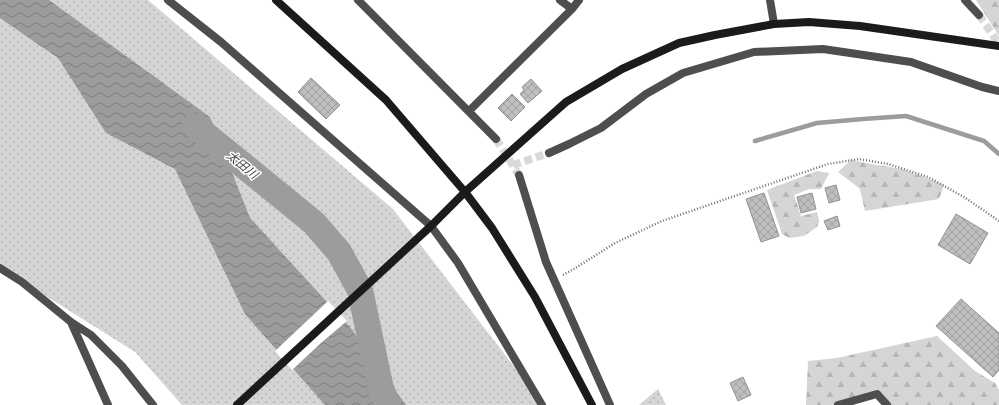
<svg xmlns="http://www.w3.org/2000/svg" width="999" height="405" viewBox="0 0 999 405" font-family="Helvetica,'Noto Sans JP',sans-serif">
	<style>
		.grass { fill: url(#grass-dots) }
		.forest { fill: url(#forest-firs) }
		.water { fill: url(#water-waves) }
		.pier { fill: #fff }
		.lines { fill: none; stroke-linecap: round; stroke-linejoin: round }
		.stream { stroke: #9c9c9c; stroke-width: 4.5 }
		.river { stroke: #9c9c9c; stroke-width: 26 }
		.building { fill: url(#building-cross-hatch); stroke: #929292 }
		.street-tunnel { stroke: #d9d9d9; stroke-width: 8; stroke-dasharray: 8 4; stroke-linecap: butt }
		.path { stroke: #707070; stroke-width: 2.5; stroke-dasharray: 1 2; stroke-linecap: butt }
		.street { stroke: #4e4e4e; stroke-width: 8 }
		.secondary { stroke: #1b1b1b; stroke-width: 8 }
		.labels { text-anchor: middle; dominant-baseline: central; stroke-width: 3; stroke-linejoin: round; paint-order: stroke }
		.water-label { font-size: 12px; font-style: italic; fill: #3d3d3d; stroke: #fff }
	</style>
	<defs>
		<pattern id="grass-dots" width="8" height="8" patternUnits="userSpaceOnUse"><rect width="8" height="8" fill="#d5d5d5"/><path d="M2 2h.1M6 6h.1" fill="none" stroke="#b5b5b5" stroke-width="1.8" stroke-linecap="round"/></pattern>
		<pattern id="forest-firs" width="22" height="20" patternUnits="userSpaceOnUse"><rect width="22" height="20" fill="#d5d5d5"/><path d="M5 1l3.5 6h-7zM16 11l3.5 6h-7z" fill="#b5b5b5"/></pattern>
		<pattern id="water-waves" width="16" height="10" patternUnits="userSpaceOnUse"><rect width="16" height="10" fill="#9c9c9c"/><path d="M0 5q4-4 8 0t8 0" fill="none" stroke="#7d7d7d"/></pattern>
		<pattern id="building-cross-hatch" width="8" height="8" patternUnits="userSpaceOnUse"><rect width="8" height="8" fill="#bebebe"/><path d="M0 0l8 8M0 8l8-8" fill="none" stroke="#a2a2a2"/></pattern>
	</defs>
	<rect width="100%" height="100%" fill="#fff"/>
	<path class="grass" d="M0 0H148L393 209 536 395 542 405H182L135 352 0 267Z
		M658 389 666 405H639Z"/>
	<path class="forest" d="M976 0H999V36Z
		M851 160 877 165 902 169 935 181 944 185 939 199 865 211 860 189 838 172Z
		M817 171 829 173 821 189H809L794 195 801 216 817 212 819 221 817 227 804 236 789 238 782 234 767 190Z
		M937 336 975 371 995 383 999 390V405H887L877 394 838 405H806L808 361 837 358Z"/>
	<path class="water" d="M0 0H49L210 117 250 218 350 327 406 405H325L245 314 175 169 106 133 58 58 0 18Z"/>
	<path class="pier" d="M328 301 347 321 321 343 292 370 275 351Z"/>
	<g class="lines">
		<path class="stream" d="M755 141 817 123 863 119 906 116 984 141 999 154"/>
		<path class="river" d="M195 126 314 223 339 252 360 290 381 389 388 405"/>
	</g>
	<path class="building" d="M311 78 340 105 326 119 298 92Z
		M531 79 542 91 528 103 520 94 524 90 522 87Z
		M512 94 525 107 511 121 498 108Z
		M836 185 840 200 829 203 825 188Z
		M764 193 779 236 761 242 746 199Z
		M812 193 816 209 801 213 797 197Z
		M956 214 988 233 970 264 938 245Z
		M837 216 840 226 828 230 824 221Z
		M961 299 999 333V370L993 377 936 326Z
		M743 377 751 395 738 401 730 383Z"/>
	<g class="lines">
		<path class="street-tunnel" d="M979 15 999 44
			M496 139 519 175
			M513 165 549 153"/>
		<path class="path" d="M563 275 574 269 615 243 662 221 828 164 859 159 888 164 928 177 964 197 999 221"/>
		<path class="street" d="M168 0 221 42 431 226 458 263 542 405
			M358 0 496 139
			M560 0 572 9
			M770 0 774 24
			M965 0 979 15
			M469 111 572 9 579 0
			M549 153 569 144 601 128 646 94 683 73 754 52 823 49 911 62 982 87 999 91
			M519 175 546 262 610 405
			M0 268 22 282 71 322 91 335 122 366 153 405
			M71 322 108 405
			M838 405 877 394 887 405"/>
		<path class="secondary" d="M276 0 386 100 465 192 492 228 535 297 592 405
			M237 405 431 226 465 192 566 102 622 69 679 43 715 35 774 24 809 22 860 26 999 46"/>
	</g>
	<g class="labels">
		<g class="water-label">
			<text transform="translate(242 165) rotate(39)">太田川</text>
		</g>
	</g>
</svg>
